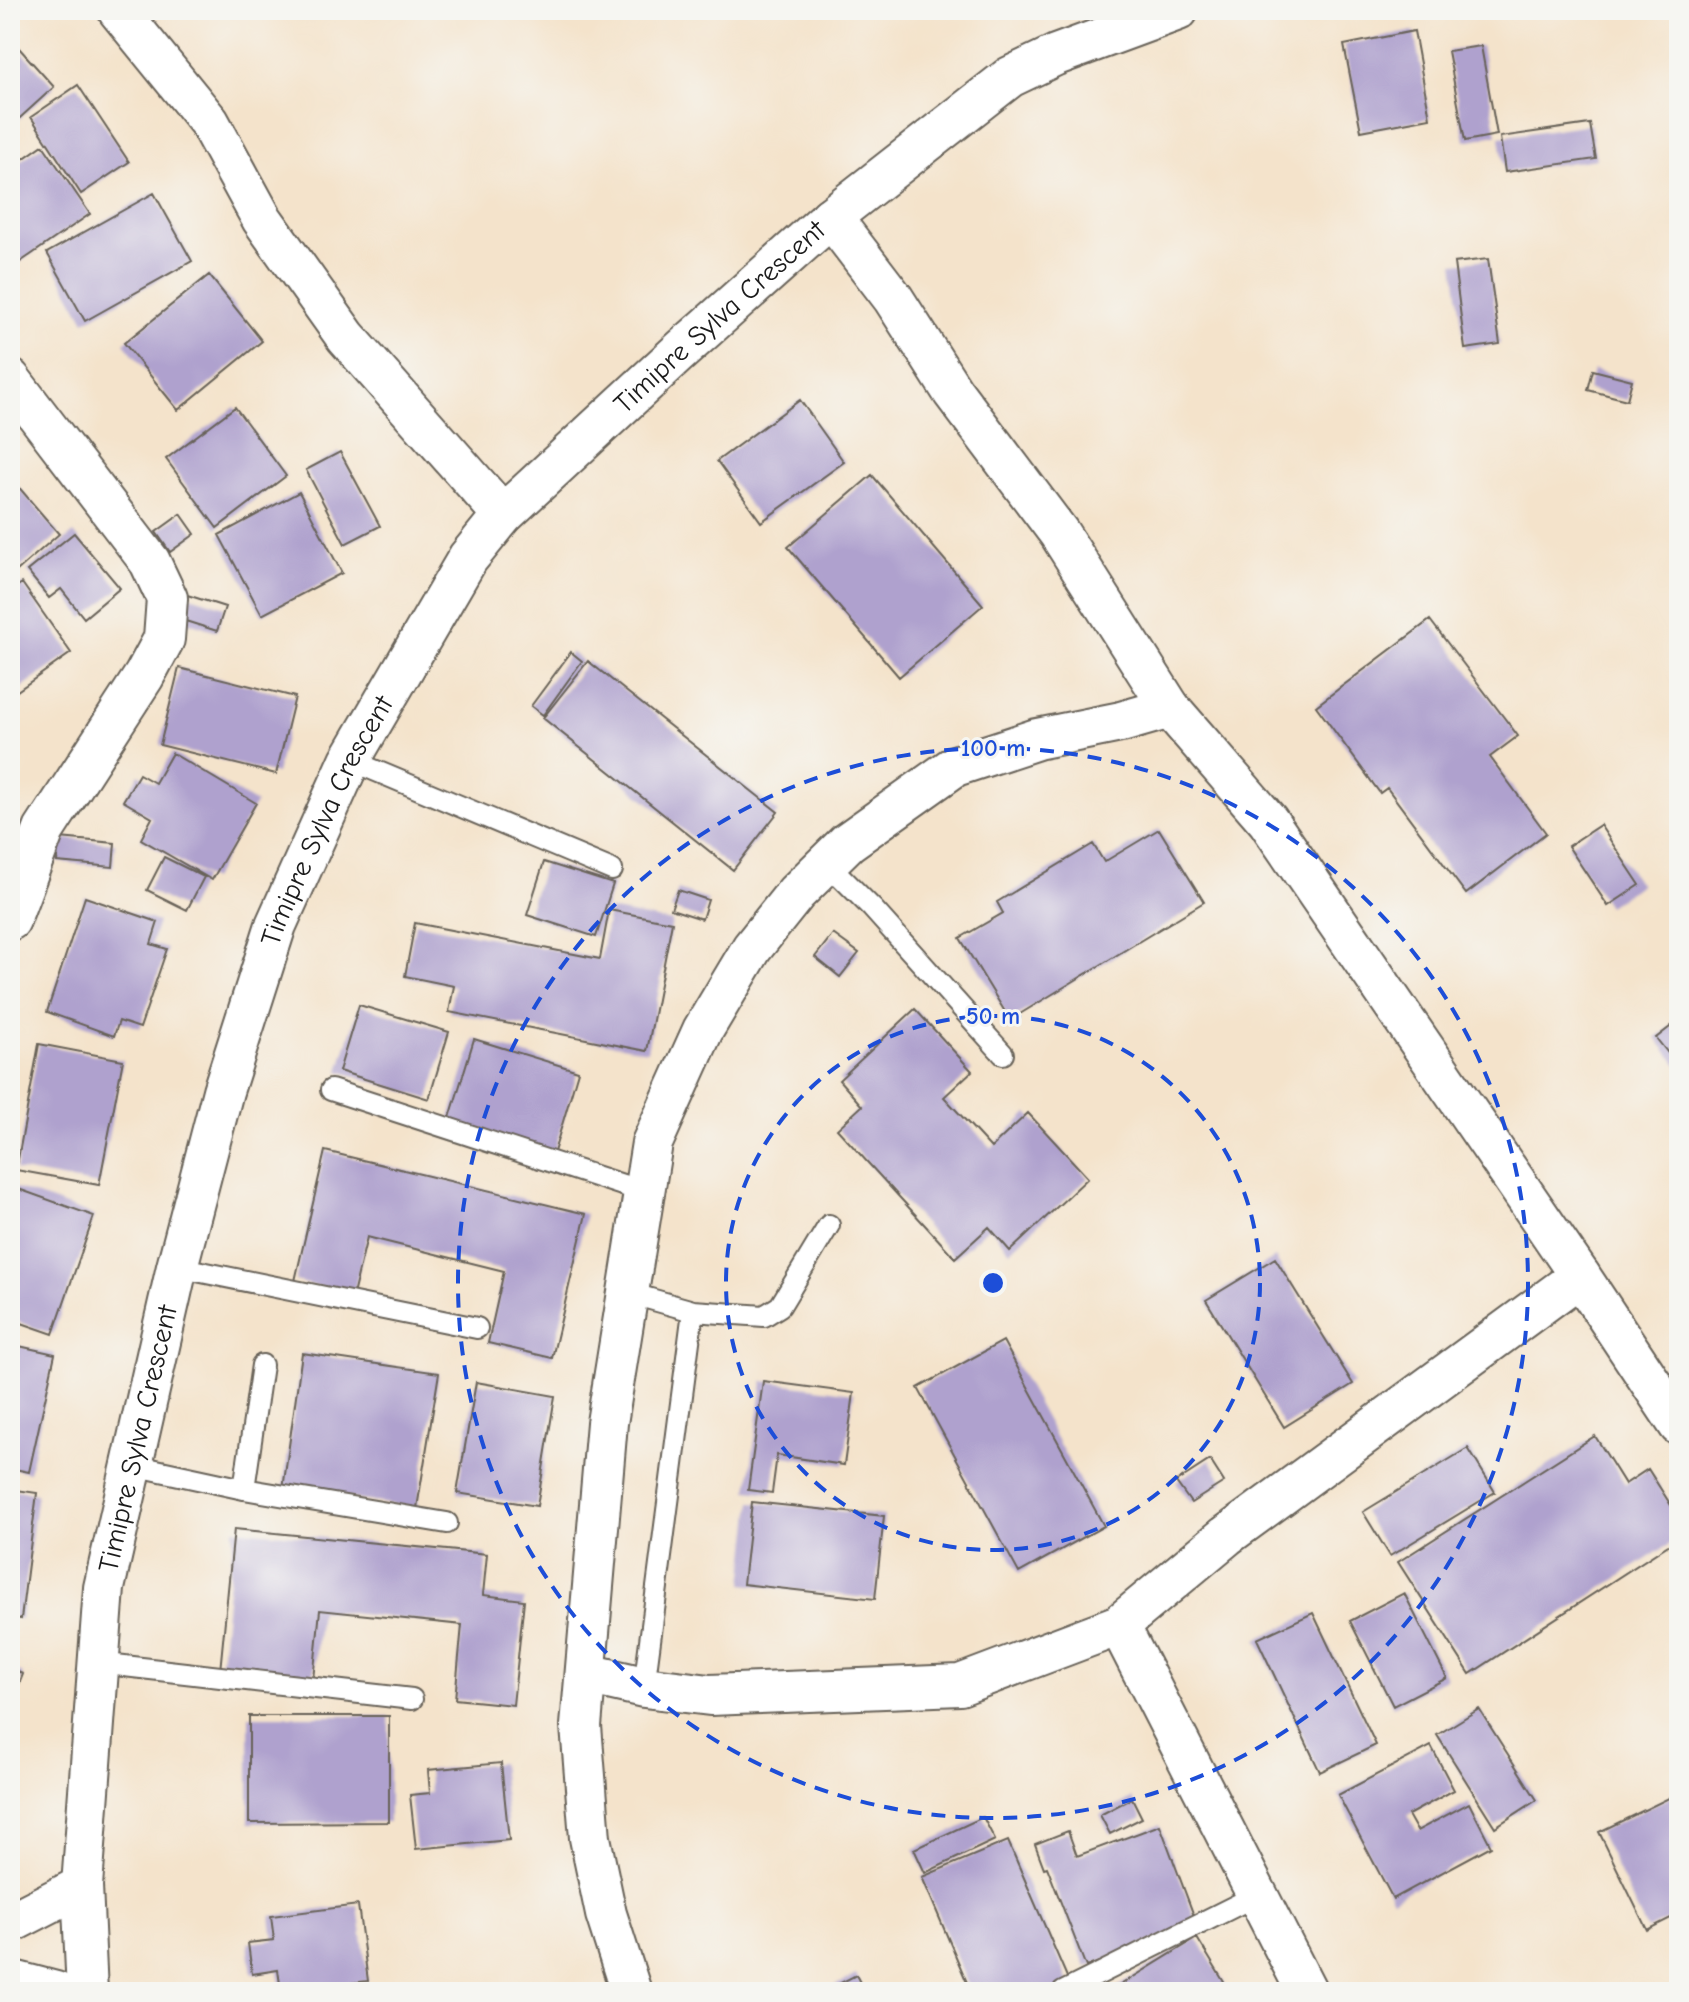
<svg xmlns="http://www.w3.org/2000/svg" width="1689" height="2002" viewBox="0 0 1689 2002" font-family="'Comic Neue',sans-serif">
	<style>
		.building { fill: #afa1ce }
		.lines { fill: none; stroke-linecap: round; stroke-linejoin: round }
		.lane-casing { stroke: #686259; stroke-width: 24 }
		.street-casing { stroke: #686259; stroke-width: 44 }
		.lane { stroke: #fff; stroke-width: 20 }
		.street { stroke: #fff; stroke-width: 40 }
		.ring { fill: none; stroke: #1d4ed8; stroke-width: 4; stroke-dasharray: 14 10 }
		.labels { text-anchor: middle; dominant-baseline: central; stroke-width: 6; stroke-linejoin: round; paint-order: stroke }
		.street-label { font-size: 28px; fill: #1c1c1c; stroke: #f6f6f2 }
		.centre { fill: #1d4ed8; stroke: #f6f6f2; stroke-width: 4 }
		.ring-label { font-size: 24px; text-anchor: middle; font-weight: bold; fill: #1d4ed8; stroke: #f6f6f2; stroke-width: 6; stroke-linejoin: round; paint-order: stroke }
	</style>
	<rect width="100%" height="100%" fill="#f6f6f2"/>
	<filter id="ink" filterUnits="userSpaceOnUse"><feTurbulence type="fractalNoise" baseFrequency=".0125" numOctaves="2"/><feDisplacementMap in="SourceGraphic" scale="16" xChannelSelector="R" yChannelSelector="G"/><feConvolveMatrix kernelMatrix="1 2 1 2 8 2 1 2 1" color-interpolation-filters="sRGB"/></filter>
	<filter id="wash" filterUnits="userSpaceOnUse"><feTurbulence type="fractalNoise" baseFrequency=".006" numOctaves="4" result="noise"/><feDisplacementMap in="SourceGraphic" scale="32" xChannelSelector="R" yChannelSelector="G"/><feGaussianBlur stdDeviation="1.8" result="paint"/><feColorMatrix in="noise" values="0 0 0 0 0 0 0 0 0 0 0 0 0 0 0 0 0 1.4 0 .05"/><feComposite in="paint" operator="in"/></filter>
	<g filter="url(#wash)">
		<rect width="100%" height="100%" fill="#f4e3cb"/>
		<g id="blocks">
			<path class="building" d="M1414 31 1430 118 1361 131 1344 45Z
				M10 38 54 87 10 127Z
				M1481 46 1497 135 1465 141 1448 51Z
				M78 85 129 162 81 194 31 117Z
				M1590 124 1596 159 1505 172 1500 137Z
				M43 145 90 214 16 265 10 257V168Z
				M154 193 192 261 85 321 47 253Z
				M1488 259 1500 344 1465 349 1454 263Z
				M209 275 262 341 178 410 124 343Z
				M1593 370 1632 380 1627 400 1588 390Z
				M800 400 844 462 761 522 717 461Z
				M235 407 286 476 217 528 166 459Z
				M340 452 380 526 345 544 306 470Z
				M872 475 983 605 899 677 788 547Z
				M10 477 59 534 10 577Z
				M299 492 342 573 262 615 219 535Z
				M181 514 195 534 170 552 156 532Z
				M74 533 120 588 84 618 61 589 49 598 27 571Z
				M22 583 71 653 10 696V591Z
				M181 593 225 607 217 631 173 617Z
				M1430 620 1518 736 1490 757 1546 833 1466 894 1387 788 1380 793 1316 706Z
				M571 652 582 661 543 715 531 706Z
				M588 661 778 812 733 870 543 718Z
				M179 668 295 697 276 774 160 745Z
				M172 753 256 803 212 880 141 839 152 818 123 801 139 774 155 783Z
				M1600 825 1640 885 1608 906 1568 846Z
				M1159 829 1204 902 1010 1020 960 938 1003 913 997 902 1093 844 1104 862Z
				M59 838 115 843 113 867 57 862Z
				M164 857 204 877 187 910 147 890Z
				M544 862 613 884 596 937 527 915Z
				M678 890 708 900 702 919 671 909Z
				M85 897 158 922 151 944 167 949 140 1028 119 1021 114 1036 47 1012Z
				M609 910 672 922 647 1051 449 1012 454 986 405 976 415 923 600 959Z
				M833 934 859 953 840 977 815 957Z
				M359 1005 449 1032 429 1099 339 1071Z
				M915 1009 972 1071 944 1097 991 1148 1028 1113 1088 1178 1010 1251 989 1227 955 1258 837 1129 862 1106 839 1080Z
				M1679 1020V1067L1656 1038Z
				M474 1039 578 1071 554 1152 449 1121Z
				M39 1044 123 1060 99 1185 16 1170Z
				M325 1151 586 1214 552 1358 488 1343 504 1271 367 1237 353 1295 295 1281Z
				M10 1186 94 1216 53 1334 10 1319Z
				M1275 1258 1353 1384 1284 1427 1206 1300Z
				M1003 1341 1104 1526 1019 1573 918 1388Z
				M10 1344 55 1354 29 1472 10 1468Z
				M302 1353 439 1373 417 1508 283 1489Z
				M763 1381 854 1393 844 1465 777 1455 772 1493 748 1490Z
				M476 1382 555 1396 537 1506 457 1493Z
				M1595 1436 1625 1484 1648 1469 1679 1518V1538L1470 1674 1398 1562Z
				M1468 1448 1495 1492 1390 1556 1363 1512Z
				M1210 1460 1224 1482 1191 1503 1176 1482Z
				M10 1489 37 1493 21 1619 10 1617Z
				M752 1502 884 1516 875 1599 743 1584Z
				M234 1529 487 1554 483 1595 524 1600 513 1705 455 1699 462 1625 320 1610 313 1680 220 1671Z
				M1404 1593 1447 1678 1393 1706 1350 1621Z
				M1313 1613 1376 1745 1320 1772 1257 1639Z
				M10 1669 23 1674 10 1707Z
				M1479 1709 1537 1800 1495 1827 1437 1735Z
				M249 1716H389V1822L249 1823Z
				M1431 1746 1454 1790 1408 1815 1417 1831 1469 1803 1491 1846 1393 1899 1338 1795Z
				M501 1763 509 1840 416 1849 410 1795 430 1793 428 1770Z
				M1679 1793V1914L1647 1930 1599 1832Z
				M1132 1798 1142 1818 1110 1834 1100 1815Z
				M983 1817 995 1840 925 1873 914 1849Z
				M1160 1825 1197 1924 1086 1967 1047 1867 1044 1868 1035 1844 1068 1831 1077 1856Z
				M1008 1841 1070 1984 1052 1992H971L922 1877Z
				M358 1905 368 1981 281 1991 278 1970 252 1974 248 1943 274 1940 271 1916Z
				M1197 1938 1230 1992H1109Z
				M856 1975 865 1992H823Z"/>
		</g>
	</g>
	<g filter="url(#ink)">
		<use href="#blocks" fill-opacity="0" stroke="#686259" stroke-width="2"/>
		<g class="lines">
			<g class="lane-casing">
				<path id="lane" d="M350 760 612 870
					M827 863 872 908 1003 1054
					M331 1090 644 1192
					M177 1267 477 1328
					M629 1293 693 1311 764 1316 780 1306 829 1225
					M133 1465 244 1489 447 1523
					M244 1489 262 1365
					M98 1663 412 1699
					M644 1687 693 1311
					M1063 1992 1257 1895"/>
			</g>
			<g class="street-casing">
				<g id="street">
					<path d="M118 10 209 122 262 219 346 337 503 515"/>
					<path d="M831 217 893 298 953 392 1059 533 1170 708 1268 821 1580 1276 1679 1425"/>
					<path d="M10 379 150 562 167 598 164 639 144 676 44 830 10 920"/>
					<path d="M1119 1625 1307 1992"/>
					<path d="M587 1674 644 1687 710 1695 960 1685 1119 1625 1226 1536 1580 1276"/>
					<path d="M10 1923 82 1886"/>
					<path d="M10 1980 56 1992"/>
					<path id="s1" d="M87 1992 82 1886 104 1588 177 1267 223 1091 276 925 350 760 468 558 503 515 676 355 831 217 1010 77 1056 55 1178 10"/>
					<path d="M631 1992 606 1914 590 1838 581 1726 607 1423 652 1143 703 1030 752 948 796 893 848 842 955 766 1037 739 1121 722 1170 708"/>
				</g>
			</g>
			<use href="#lane" class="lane"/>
			<use href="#street" class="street"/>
		</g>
	</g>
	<g class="ring">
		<circle cx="993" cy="1283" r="267"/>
		<circle cx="993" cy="1283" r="535"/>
	</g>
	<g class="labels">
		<g class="street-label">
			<text stroke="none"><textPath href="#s1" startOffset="1854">Timipre Sylva Crescent</textPath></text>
			<text stroke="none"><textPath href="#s1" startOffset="1206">Timipre Sylva Crescent</textPath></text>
			<text stroke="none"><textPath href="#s1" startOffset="558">Timipre Sylva Crescent</textPath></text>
		</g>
	</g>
	<circle cx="993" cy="1283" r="12" class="centre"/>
	<g class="ring-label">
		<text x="993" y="756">100 m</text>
		<text x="993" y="1024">50 m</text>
	</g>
	<rect width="1689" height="2002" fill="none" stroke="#f6f6f2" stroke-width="40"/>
</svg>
